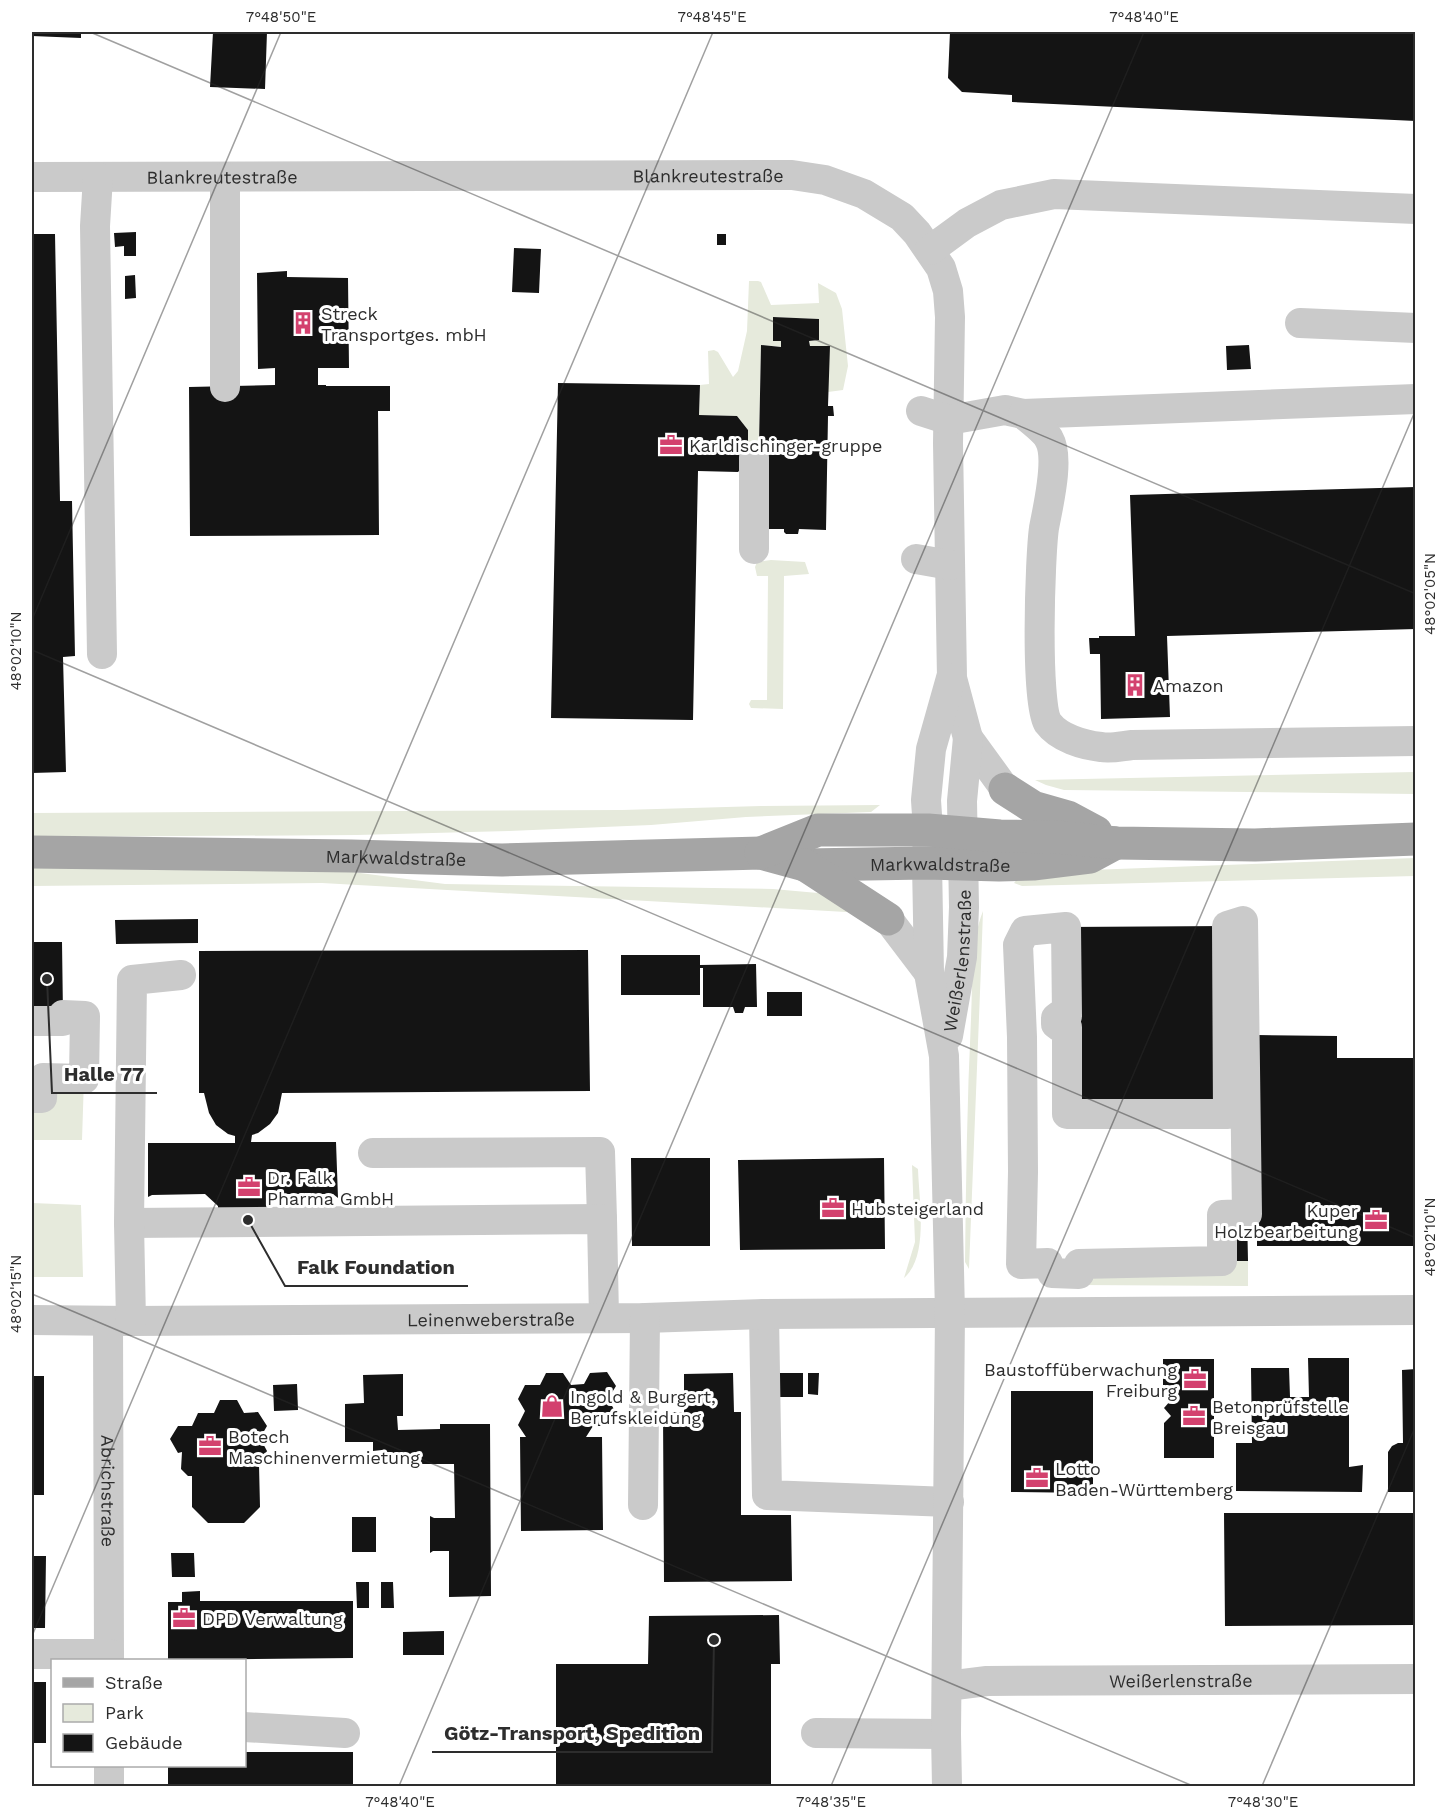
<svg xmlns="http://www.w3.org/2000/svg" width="1447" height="1818" viewBox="0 0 1447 1818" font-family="'Work Sans',sans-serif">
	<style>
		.green { fill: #e6eadc }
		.building { fill: #141414 }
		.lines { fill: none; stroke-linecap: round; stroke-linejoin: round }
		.minor { stroke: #cacaca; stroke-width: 30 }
		.major { stroke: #a5a5a5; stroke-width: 33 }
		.ticks { fill: none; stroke: #2d2d2d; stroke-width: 1.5; stroke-opacity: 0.45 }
		.labels { text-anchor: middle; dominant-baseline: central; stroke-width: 6; stroke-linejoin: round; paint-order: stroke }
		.street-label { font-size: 18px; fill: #2d2d2d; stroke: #fff }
		.poi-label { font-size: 18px; fill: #2d2d2d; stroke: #fff; text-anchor: start }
		.leader { fill: none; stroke: #2d2d2d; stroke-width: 2 }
		.callout-dot { fill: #2d2d2d; stroke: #fff; stroke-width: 2 }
		.callout-label { font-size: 20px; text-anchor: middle; font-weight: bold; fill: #2d2d2d; stroke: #fff; stroke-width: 6; stroke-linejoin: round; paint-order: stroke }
		.neatline { fill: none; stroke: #2d2d2d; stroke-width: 2 }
		.ticks-label { font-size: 15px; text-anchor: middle; fill: #2d2d2d }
	</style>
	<rect width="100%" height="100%" fill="#fff"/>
	<path class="green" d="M749 281H758L761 282 771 305 819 303 818 283 836 293 842 309 848 366 843 390 828 392 810 346 809 341 819 340 818 319 773 317V341H781V347L761 345 759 443H748V430L737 416 699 415 700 385 709 384 708 351 714 350 718 352 733 377 738 371 747 331Z
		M771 560 805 562 809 574 784 576 783 709 751 708 749 704 751 700H767L768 576H757L755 567 757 562Z
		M1415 772V794L1064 790 1046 785 1035 780Z
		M880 805 871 812 746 817 651 825 509 831 357 835 32 837V813L622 810 761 806Z
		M1415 858V876L1022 886 1014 883 1020 876 1090 870Z
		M306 866 445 884 773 889 829 894 854 907 846 912 322 883 32 886V867Z
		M983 911 981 967 969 1269 965 1262C966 1181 967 1100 971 1019 973 984 970 944 983 911Z
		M84 1079 82 1140H32V1098Z
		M912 1165 918 1169C919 1201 929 1256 904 1278L915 1242Z
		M32 1203 81 1205 83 1277H32Z
		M1248 1261V1286L1079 1285V1264Z"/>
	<path class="building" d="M32 32H81V38L32 36Z
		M213 32H267L265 89 210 87Z
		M950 32H1416V121L1012 102V95L962 92 948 78Z
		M136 232V256H124V246L115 247 114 233Z
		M32 234H55L60 501H72L75 656 63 657 66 772 32 773Z
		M717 234H726V245H717Z
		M514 248 541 249 539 293 512 292Z
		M287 271V277L348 278 349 368H318V385H326V386H390V411H378L379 535 190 536 189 387 275 385V368L258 369 257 273Z
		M135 275 136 298 125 299V276Z
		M773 317 819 319V340L809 341 810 346H830L828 406H833L834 416H828L826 530 799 529 798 534H786L784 532V529H758L752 457 738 472 698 471 693 720 551 718 558 383 700 385 699 415 737 416 748 430V443H759L761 345 781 347V341H773Z
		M1249 345 1251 369 1227 370 1226 346Z
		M1416 487V629L1167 636 1170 717 1101 719 1100 654H1090L1089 638H1099V636H1135L1130 495Z
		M198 919V943L116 944 115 920Z
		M1227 926 1228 1114H1067L1066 927Z
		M32 942H62L63 1015 32 1021Z
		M588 950 590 1091 282 1093 278 1113 270 1124 258 1133 252 1135 251 1142H336L338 1198 333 1194H280L268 1206V1233L218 1232V1206L205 1194 152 1195 148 1197V1143H235V1136L228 1134 216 1125 209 1113 204 1093H199V951Z
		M621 955H700V965L756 964 757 1007H745L743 1013H735L733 1007H703V968H700V995H621Z
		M767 992H802V1016H767Z
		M1257 1035 1337 1036V1058H1414L1413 1081H1416L1414 1246H1257Z
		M631 1158H710V1246H632Z
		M884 1158 885 1249 740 1250 738 1160Z
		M1247 1214 1248 1261H1222V1215Z
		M1308 1358H1349V1467L1363 1465 1362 1492 1236 1491V1443H1252L1251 1368H1289L1290 1397H1309Z
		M1163 1359H1214V1458H1164V1423L1171 1416 1164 1408 1171 1400 1163 1393Z
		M1416 1369V1492H1388V1452L1392 1446 1398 1443H1403L1402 1370Z
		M607 1372 616 1386 608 1399 615 1411 608 1426H593L586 1437H602L603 1530 521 1531 520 1437H526L518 1425 525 1411 518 1399 525 1385H540L546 1373H563L571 1385 584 1384 590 1373Z
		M733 1373 734 1412H741V1515H791L792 1581 664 1582 663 1412H684V1374Z
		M774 1373H803V1397H774Z
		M808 1373H819L818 1395 808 1394Z
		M403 1374V1416H397L398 1430 440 1429V1424H490L491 1596 449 1597V1551H433L430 1553V1516L434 1518H455L454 1464H382V1450L373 1451V1442H345V1404L364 1403 363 1375Z
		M32 1376H44V1495H32Z
		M297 1384 298 1410 274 1411 273 1385Z
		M1011 1391H1093V1493L1011 1492Z
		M220 1400H237L244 1413 258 1412 267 1426 260 1438 267 1451 259 1465 260 1507 244 1523H208L192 1507V1476H188L181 1469 182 1452 178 1453 170 1439 178 1426H192L198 1413H214Z
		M1224 1513H1416V1625L1225 1626Z
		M352 1517H376V1552H352Z
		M171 1553H194L195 1577H172Z
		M32 1556H46L45 1628H32Z
		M356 1582H369V1608H357Z
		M381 1582H393L394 1608H381Z
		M200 1591V1601H353V1658L168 1660V1602H182V1592Z
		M779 1615 780 1664H771V1786H556V1664H648L649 1616Z
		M444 1631V1655H403V1632Z
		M34 1682H46V1743H32V1707H34Z
		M244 1752H353V1786H168V1766H244Z"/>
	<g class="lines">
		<g class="minor">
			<path id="s1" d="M32 177 792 175 825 180 864 194 902 217 917 233 941 268 948 291 950 317 948 443 952 678 968 738 1005 789"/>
			<path d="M98 177 95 226 102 654"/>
			<path d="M225 177V387"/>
			<path d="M930 250 967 223 1001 205 1054 194 1416 209"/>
			<path d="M1300 323 1416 328"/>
			<path d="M921 411 949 420 1005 410 1023 414 1416 399"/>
			<path d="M1023 414C1030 420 1045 431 1049 439 1060 458 1048 506 1044 528 1040 556 1035 704 1048 723 1059 738 1083 745 1101 747 1111 749 1122 746 1132 745L1416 741"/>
			<path d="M754 549V457"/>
			<path d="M916 559 950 565"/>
			<path d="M888 919 929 973"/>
			<path d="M1243 921 1247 1214 1222 1215V1261L1079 1264V1274L1052 1273 1048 1263 1021 1264 1023 1172 1022 1037 1018 945 1025 931 1066 927 1067 1016 1060 1015 1056 1018V1024L1060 1027H1067V1114H1228L1227 926Z"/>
			<path d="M32 1021H63V1015L85 1016 84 1079 43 1078 42 1098H32"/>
			<path id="s2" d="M948 1036 962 957 964 907 962 801 968 738"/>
			<path d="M373 1153 600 1152 602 1219"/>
			<path d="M129 1223 602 1219 604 1317"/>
			<path d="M764 1314 767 1495 949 1502"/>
			<path id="s3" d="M32 1320 131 1321 645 1318 764 1314 1416 1310"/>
			<path id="s4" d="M108 1321 109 1660"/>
			<path d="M131 1321 129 1223 132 980 181 975"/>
			<path d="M643 1505 645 1318"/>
			<path d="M32 1654H109"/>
			<path id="s5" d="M947 1686 987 1681 1416 1679"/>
			<path d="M244 1727 345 1733"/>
			<path d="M816 1733 946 1734"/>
			<path d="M109 1786V1766"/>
			<path d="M947 1786 946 1734 950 1313 944 1056 929 973 927 863 928 830 926 800 931 749 951 678"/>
		</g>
		<g class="major">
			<path d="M1005 789 1033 807 1068 817 1096 832"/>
			<path id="s6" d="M32 852 351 856 502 860 761 853 805 865 927 863 999 865 1033 864 1090 857 1116 843"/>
			<path d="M761 853 818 830H928L1000 836 1058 837 1116 843 1255 845 1416 839"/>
			<path d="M805 865 888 919"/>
		</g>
	</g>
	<path class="ticks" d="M90 32 1416 594M32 620 281 32M32 650 1416 1238M32 1294 1193 1786M32 1636 713 32M399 1786 1144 32M831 1786 1416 409M1262 1786 1416 1425"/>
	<defs>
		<g id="building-bare" transform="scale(1.8)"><path d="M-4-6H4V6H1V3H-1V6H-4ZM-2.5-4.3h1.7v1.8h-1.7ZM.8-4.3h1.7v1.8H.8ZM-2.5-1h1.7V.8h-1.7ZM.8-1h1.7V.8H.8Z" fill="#d3416e" stroke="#fff" stroke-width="2.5" paint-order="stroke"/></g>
		<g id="office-bare" transform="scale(1.8)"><path d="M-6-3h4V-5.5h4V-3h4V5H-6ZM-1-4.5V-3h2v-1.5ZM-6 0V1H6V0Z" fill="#d3416e" stroke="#fff" stroke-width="2.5" paint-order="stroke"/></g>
		<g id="shop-bare" transform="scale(1.8)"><path d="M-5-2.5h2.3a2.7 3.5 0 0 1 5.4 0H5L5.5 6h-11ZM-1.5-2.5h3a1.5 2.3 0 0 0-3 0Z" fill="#d3416e" stroke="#fff" stroke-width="2.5" paint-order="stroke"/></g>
	</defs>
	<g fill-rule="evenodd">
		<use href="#building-bare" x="303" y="323"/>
		<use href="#office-bare" x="671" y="445"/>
		<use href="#building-bare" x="1135" y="685"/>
		<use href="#office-bare" x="249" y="1187"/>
		<use href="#office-bare" x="833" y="1208"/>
		<use href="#office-bare" x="1376" y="1220"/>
		<use href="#office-bare" x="1195" y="1379"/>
		<use href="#shop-bare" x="552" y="1406"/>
		<use href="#office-bare" x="1194" y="1416"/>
		<use href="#office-bare" x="210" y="1446"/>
		<use href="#office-bare" x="1037" y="1478"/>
		<use href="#office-bare" x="184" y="1618"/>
	</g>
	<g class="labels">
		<g class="street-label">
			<text stroke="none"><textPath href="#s1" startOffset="676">Blankreutestraße</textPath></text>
			<text stroke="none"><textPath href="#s1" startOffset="190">Blankreutestraße</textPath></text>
			<text stroke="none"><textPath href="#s6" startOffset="364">Markwaldstraße</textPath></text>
			<text stroke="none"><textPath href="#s6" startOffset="910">Markwaldstraße</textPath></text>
			<text stroke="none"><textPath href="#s2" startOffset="76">Weißerlenstraße</textPath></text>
			<text stroke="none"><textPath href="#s3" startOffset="459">Leinenweberstraße</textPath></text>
			<text stroke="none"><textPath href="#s4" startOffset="170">Abrichstraße</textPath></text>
			<text stroke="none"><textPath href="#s5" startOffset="234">Weißerlenstraße</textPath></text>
		</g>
		<g class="poi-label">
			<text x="321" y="313">Streck<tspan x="321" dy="21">Transportges. mbH</tspan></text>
			<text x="689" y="445">Karldischinger-gruppe</text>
			<text x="1153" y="685">Amazon</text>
			<text x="267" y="1177">Dr. Falk<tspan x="267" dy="21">Pharma GmbH</tspan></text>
			<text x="851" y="1208">Hubsteigerland</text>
			<text x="1358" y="1210" text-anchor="end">Kuper<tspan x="1358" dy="21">Holzbearbeitung</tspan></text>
			<text x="1177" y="1369" text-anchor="end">Baustoffüberwachung<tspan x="1177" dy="21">Freiburg</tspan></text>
			<text x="570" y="1396">Ingold &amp; Burgert,<tspan x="570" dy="21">Berufskleidung</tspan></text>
			<text x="1212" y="1406">Betonprüfstelle<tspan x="1212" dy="21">Breisgau</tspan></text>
			<text x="228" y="1436">Botech<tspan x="228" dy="21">Maschinenvermietung</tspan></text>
			<text x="1055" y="1468">Lotto<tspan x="1055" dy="21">Baden-Württemberg</tspan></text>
			<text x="202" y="1618">DPD Verwaltung</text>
		</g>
	</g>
	<path class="leader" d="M47 979L52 1093H157M248 1220L285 1286H468M714 1640L712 1752H432"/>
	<g class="callout-dot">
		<circle cx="47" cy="979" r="6"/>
		<circle cx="248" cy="1220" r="6"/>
		<circle cx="714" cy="1640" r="6"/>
	</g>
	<g class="callout-label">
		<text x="104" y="1081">Halle 77</text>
		<text x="376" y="1274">Falk Foundation</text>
		<text x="572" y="1740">Götz-Transport, Spedition</text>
	</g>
	<rect width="1447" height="1818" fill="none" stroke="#ffffff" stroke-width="66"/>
	<rect x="51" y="1659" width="195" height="108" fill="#ffffff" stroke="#ababab" stroke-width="1.5"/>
	<rect x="63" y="1678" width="30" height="9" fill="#a5a5a5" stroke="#ababab" stroke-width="1.5"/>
	<text x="105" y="1689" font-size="18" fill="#2d2d2d">Straße</text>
	<rect x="63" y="1704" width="30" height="18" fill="#e6eadc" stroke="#ababab" stroke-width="1.5"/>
	<text x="105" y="1719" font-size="18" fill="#2d2d2d">Park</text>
	<rect x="63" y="1734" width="30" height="18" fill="#141414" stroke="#ababab" stroke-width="1.5"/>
	<text x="105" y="1749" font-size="18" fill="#2d2d2d">Gebäude</text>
	<rect x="33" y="33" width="1381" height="1752" class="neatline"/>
	<g class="ticks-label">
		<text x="281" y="22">7°48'50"E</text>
		<text x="712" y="22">7°48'45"E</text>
		<text x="1144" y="22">7°48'40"E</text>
		<text transform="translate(1430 594) rotate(-90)" y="5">48°02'05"N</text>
		<text transform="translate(16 651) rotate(-90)" y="5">48°02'10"N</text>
		<text transform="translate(1430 1237) rotate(-90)" y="5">48°02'10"N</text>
		<text transform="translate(16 1294) rotate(-90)" y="5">48°02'15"N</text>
		<text x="400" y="1807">7°48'40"E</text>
		<text x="831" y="1807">7°48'35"E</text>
		<text x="1263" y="1807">7°48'30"E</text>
	</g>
</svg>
